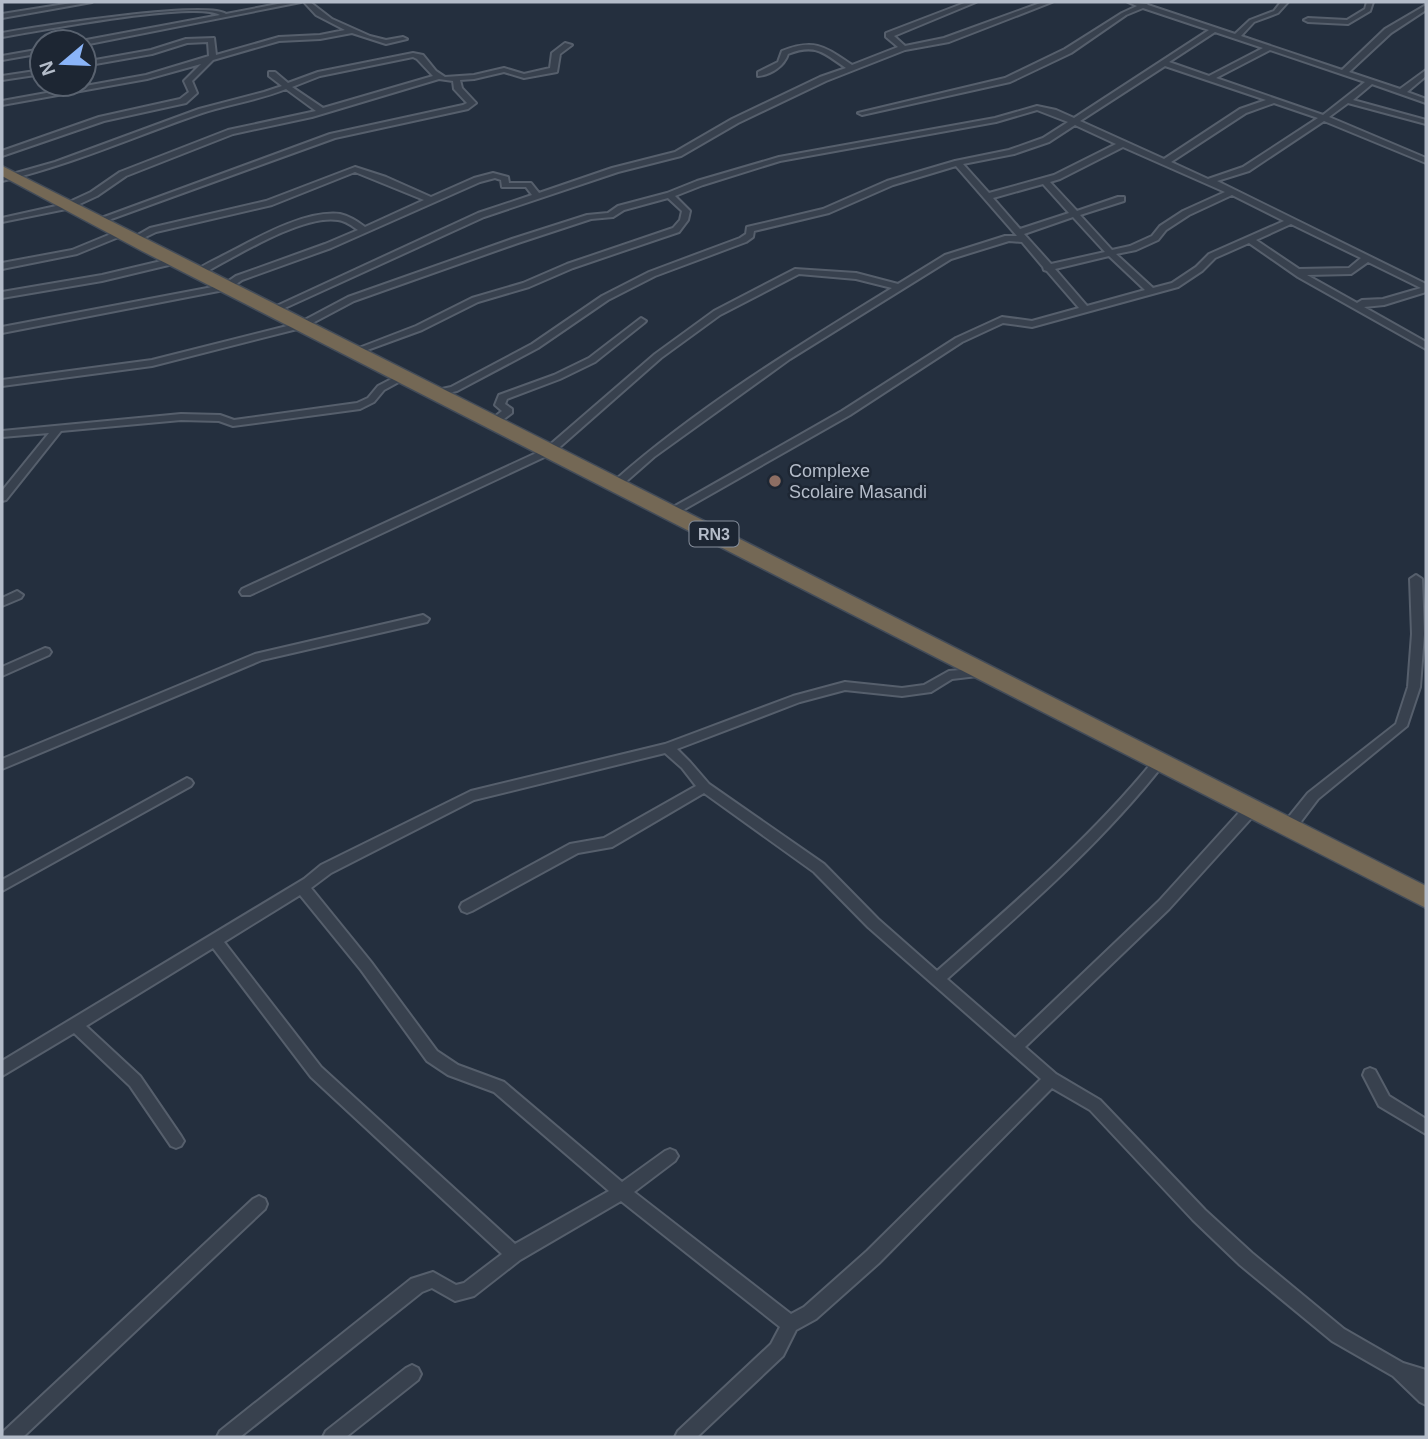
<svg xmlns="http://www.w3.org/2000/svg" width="1428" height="1439" viewBox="0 0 1428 1439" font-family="Helvetica,sans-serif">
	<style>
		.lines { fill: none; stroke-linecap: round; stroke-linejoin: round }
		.street-casing { stroke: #565f6c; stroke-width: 4 }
		.highway-casing { stroke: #434c59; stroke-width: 3 }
		.street { fill: #38414e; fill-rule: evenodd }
		.highway { fill: #746855; fill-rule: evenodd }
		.education-dot { fill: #8d6e63; stroke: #1d2633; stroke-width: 2.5 }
		.labels { text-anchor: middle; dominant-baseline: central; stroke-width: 5; stroke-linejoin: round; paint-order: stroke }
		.shield { fill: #1d2633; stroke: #878f9c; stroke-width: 2 }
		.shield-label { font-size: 16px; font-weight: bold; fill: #b4bcc9 }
		.poi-label { font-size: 18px; fill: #b4bcc9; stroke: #1d2633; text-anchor: start }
	</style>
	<rect width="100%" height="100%" fill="#242f3e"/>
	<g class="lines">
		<g class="street-casing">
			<path id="street" d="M78 2H92L2 18V14Z
				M288 2H301L84 45V42L81 41 220 15C196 0 38 31 2 37V33C36 27 207 0 226 14Z
				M304 2H310L332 19 370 36 386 40 403 37 407 39 386 44 352 33 320 39 279 41 213 60 192 81 197 93 186 103 104 121 2 156V151L99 117 180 99 189 92 184 81 201 64 147 79 2 105V101L146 75 209 56 208 42 187 43 152 54 84 66V62L151 50 186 39 214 38 216 55 279 37 320 35 345 30 316 15Z
				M967 2H976L894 36 905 46 944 38 1043 2H1052L949 42 905 50 826 81 738 123 681 156 618 172 484 217 276 312 273 313 268 310 478 213 532 195 526 187H502L501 180 495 178 480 182 331 248 242 280 229 289 2 333V327L223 285 236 276 325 244 358 230C352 226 346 221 338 220 302 214 233 258 200 275L193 273C202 265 215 260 226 254 257 238 305 210 340 214 349 216 357 221 365 227L424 200 355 172 272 205 156 232 133 243 129 240 150 228 266 201 355 167 386 177 431 197 474 178 493 173 508 177 509 183H531L539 193 612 168 675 152 732 119 820 77 846 68C823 53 816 43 788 54 784 66 771 75 758 76V72L778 62 782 51C815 38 825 47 852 65L898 47 886 37V33Z
				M1128 2 1147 4 1148 5 1235 34 1250 20 1274 11 1281 2H1288L1278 13 1254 22 1241 36 1342 70 1385 29 1426 5V10L1391 33 1349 72 1400 89 1426 70V76L1407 92 1426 99V103L1372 84 1353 100 1426 120V124L1348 103 1329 117 1426 158V163L1324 121 1249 171 1217 181 1426 284V292L1384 305 1364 307 1426 342V349L1298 277 1249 243 1215 258 1202 271 1178 287 1032 327 1003 323 962 342 850 415 676 514H668L667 512 668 510 842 411 956 338 1002 317 1032 321 1079 308 1047 271 1044 270 1043 267 1022 242 1009 241 951 259 790 359 654 457 621 486H613L612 484 613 482C698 407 796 347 892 288L856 279 799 274 720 315 661 358 553 453 250 595H242L240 592 242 589 545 449 655 354 714 311 795 269 856 273 898 284 945 255 1005 236H1017L956 166 893 185 829 213 754 231 753 237 746 242 655 276 608 300 538 348 457 391 436 396 431 393 433 391 451 387 532 344 602 296 649 272 740 238 746 234 747 227 823 209 887 181 955 161 1009 150 1043 138 1068 122 1037 110 996 122 780 161 703 185 675 196 690 211 688 220 679 232 573 268 529 287 478 302 422 330 359 353 356 354 351 351 416 326 472 298 523 283 567 264 673 228 680 220 682 211 668 198 624 210 613 217 591 219 518 243 354 301 305 327 152 366 2 386V380L152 360 299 323 348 297 512 239 587 215 608 213 618 206 667 193 697 181 779 157 995 118 1037 106 1056 110 1074 118 1209 30 1143 8 1126 15 1071 53 1010 82 862 115 858 113 1005 78 1065 49 1122 13 1137 6ZM1215 32 1263 48 1209 76 1169 62ZM1270 50 1365 82 1323 115 1216 78ZM1165 66 1266 100 1240 109 1164 159 1080 121ZM1274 103 1318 118 1243 167 1208 179 1171 162 1246 113ZM1075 125 1116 144 1054 175 989 193 963 164 1014 154 1049 142ZM1123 147 1225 192 1183 211 1160 226 1152 236 1130 246 1112 250 1080 215 1124 201V197H1118L1077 211 1050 182 1060 179ZM1043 184 1069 213 1020 229 993 198ZM1232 195 1284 221 1209 254 1196 267 1172 283 1153 288 1116 254 1136 250 1158 240 1166 230 1189 215ZM1073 217 1105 252 1051 264 1024 234ZM1291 224 1361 258 1349 268 1299 269 1256 240ZM1109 256 1145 290 1087 306 1055 269ZM1368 262 1421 288 1383 299 1362 300 1357 303 1307 275 1351 274Z
				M1367 2H1373L1370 11 1348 24 1308 22 1304 20 1308 18 1347 20 1365 9Z
				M565 43 572 45 560 54 557 72 524 78 504 72 474 79 460 80 462 88 476 103 468 109 335 138 103 222 96 220 330 134 463 105 467 103 454 89 453 81 439 79 312 117 233 134 126 176 97 196 71 208 2 222V218L65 204 91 192 120 172 228 130 316 111 286 89C259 100 230 104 202 113 135 136 71 165 2 181V177L55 162 199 109 264 92 282 86 269 76V72H275L288 83 318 72 413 53 423 55 436 71 445 77 474 75 504 68 524 74 550 68 552 53ZM413 57 417 59 433 76 323 108 292 87 320 76Z
				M42 49V53L2 60V56Z
				M42 70V74L2 80V76Z
				M123 229 126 230V234L77 254 2 269V263L72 250Z
				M174 258 177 259V263L102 281 2 298V292L102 275Z
				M641 318 646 321 644 323 595 362 560 379 507 399 505 404 512 409V413L497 424H489L488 422 502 411 495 405 499 395 554 375 589 358Z
				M403 373 408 376 406 378 384 390 374 402 360 409 233 426 219 421 181 420 61 431 6 500 2 501V491L49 433 2 437V431L181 414 220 415 234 420 357 403 368 398 378 386Z
				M1416 575 1422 579 1424 634 1420 687 1407 726 1318 799 1293 832H1283L1281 828 1283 824 1308 793 1396 724 1408 687 1412 634 1410 579Z
				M17 591 23 595 21 598 2 606V598Z
				M423 615 429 619 427 622 262 660 2 769V759L255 654Z
				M45 648 49 649 51 652 49 655 2 676V667Z
				M982 668 988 672 986 675 952 679 931 692 902 696 845 690 800 702 677 749 690 762 709 784 824 864 878 919 937 971C1013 904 1091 838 1155 759H1163L1165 762 1163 765C1100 845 1023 911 947 979L1015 1038 1159 901 1246 805H1256L1257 809 1256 813 1169 909 1025 1047 1056 1074 1100 1100 1205 1210 1252 1253 1344 1329 1403 1363 1426 1370V1405L1420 1402 1393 1376 1332 1341 1240 1265 1193 1220 1090 1110 1052 1088 879 1263 816 1319 796 1330 783 1356 697 1437H675L678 1431 771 1344 780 1327 621 1201 520 1260 474 1296 455 1301 432 1288 422 1292 240 1437H217L220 1431 411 1279 433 1272 456 1285 464 1283 502 1254 311 1077 213 948 86 1026 140 1076 181 1136 184 1141 181 1146 176 1148 171 1146 130 1086 74 1033 2 1076V1061L304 879 321 865 471 791 665 744 793 696 845 682 902 688 924 685 949 671ZM665 753 682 768 696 786 604 838 570 844 462 903 460 907 462 911 467 913 472 911 578 853 612 847 704 793 814 872 868 927 1041 1079 867 1251 804 1307 791 1314 634 1192 675 1161 678 1156 675 1151 670 1149 665 1151 622 1182 504 1082 458 1065 437 1051 371 962 311 888 331 873 474 800ZM300 895 361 970 427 1061 448 1075 494 1092 609 1191 515 1244 321 1067 224 942Z
				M187 778 191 780 193 783 191 786 2 891V880Z
				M1370 1068 1375 1070 1389 1096 1426 1119V1134L1379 1106 1363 1075 1365 1070Z
				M259 1196 265 1199 267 1204 265 1209 23 1437H2L4 1431 253 1199Z
				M412 1365 418 1368 421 1374 418 1380 346 1437H323L326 1431 406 1368Z"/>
		</g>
		<g class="highway-casing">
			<path id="highway" d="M2 166 1426 886V908L142 251 2 176Z"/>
		</g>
		<use href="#street" class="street"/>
		<use href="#highway" class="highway"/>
	</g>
	<circle class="education-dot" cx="775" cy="481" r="7"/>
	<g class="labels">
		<rect class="shield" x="689.5" y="521.5" width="49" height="25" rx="5"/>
		<g class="shield-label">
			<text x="714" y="534">RN3</text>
		</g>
		<g class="poi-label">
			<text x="789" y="471">Complexe<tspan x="789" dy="21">Scolaire Masandi</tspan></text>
		</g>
	</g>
	<rect width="1428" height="1439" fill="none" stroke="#b4bcc9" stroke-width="7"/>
	<g transform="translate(63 63) rotate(251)"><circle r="33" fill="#1d2633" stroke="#59626f" stroke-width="2"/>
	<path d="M0-5L12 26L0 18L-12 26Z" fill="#8ab4f8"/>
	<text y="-10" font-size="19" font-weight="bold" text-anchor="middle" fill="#b4bcc9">N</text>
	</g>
</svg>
